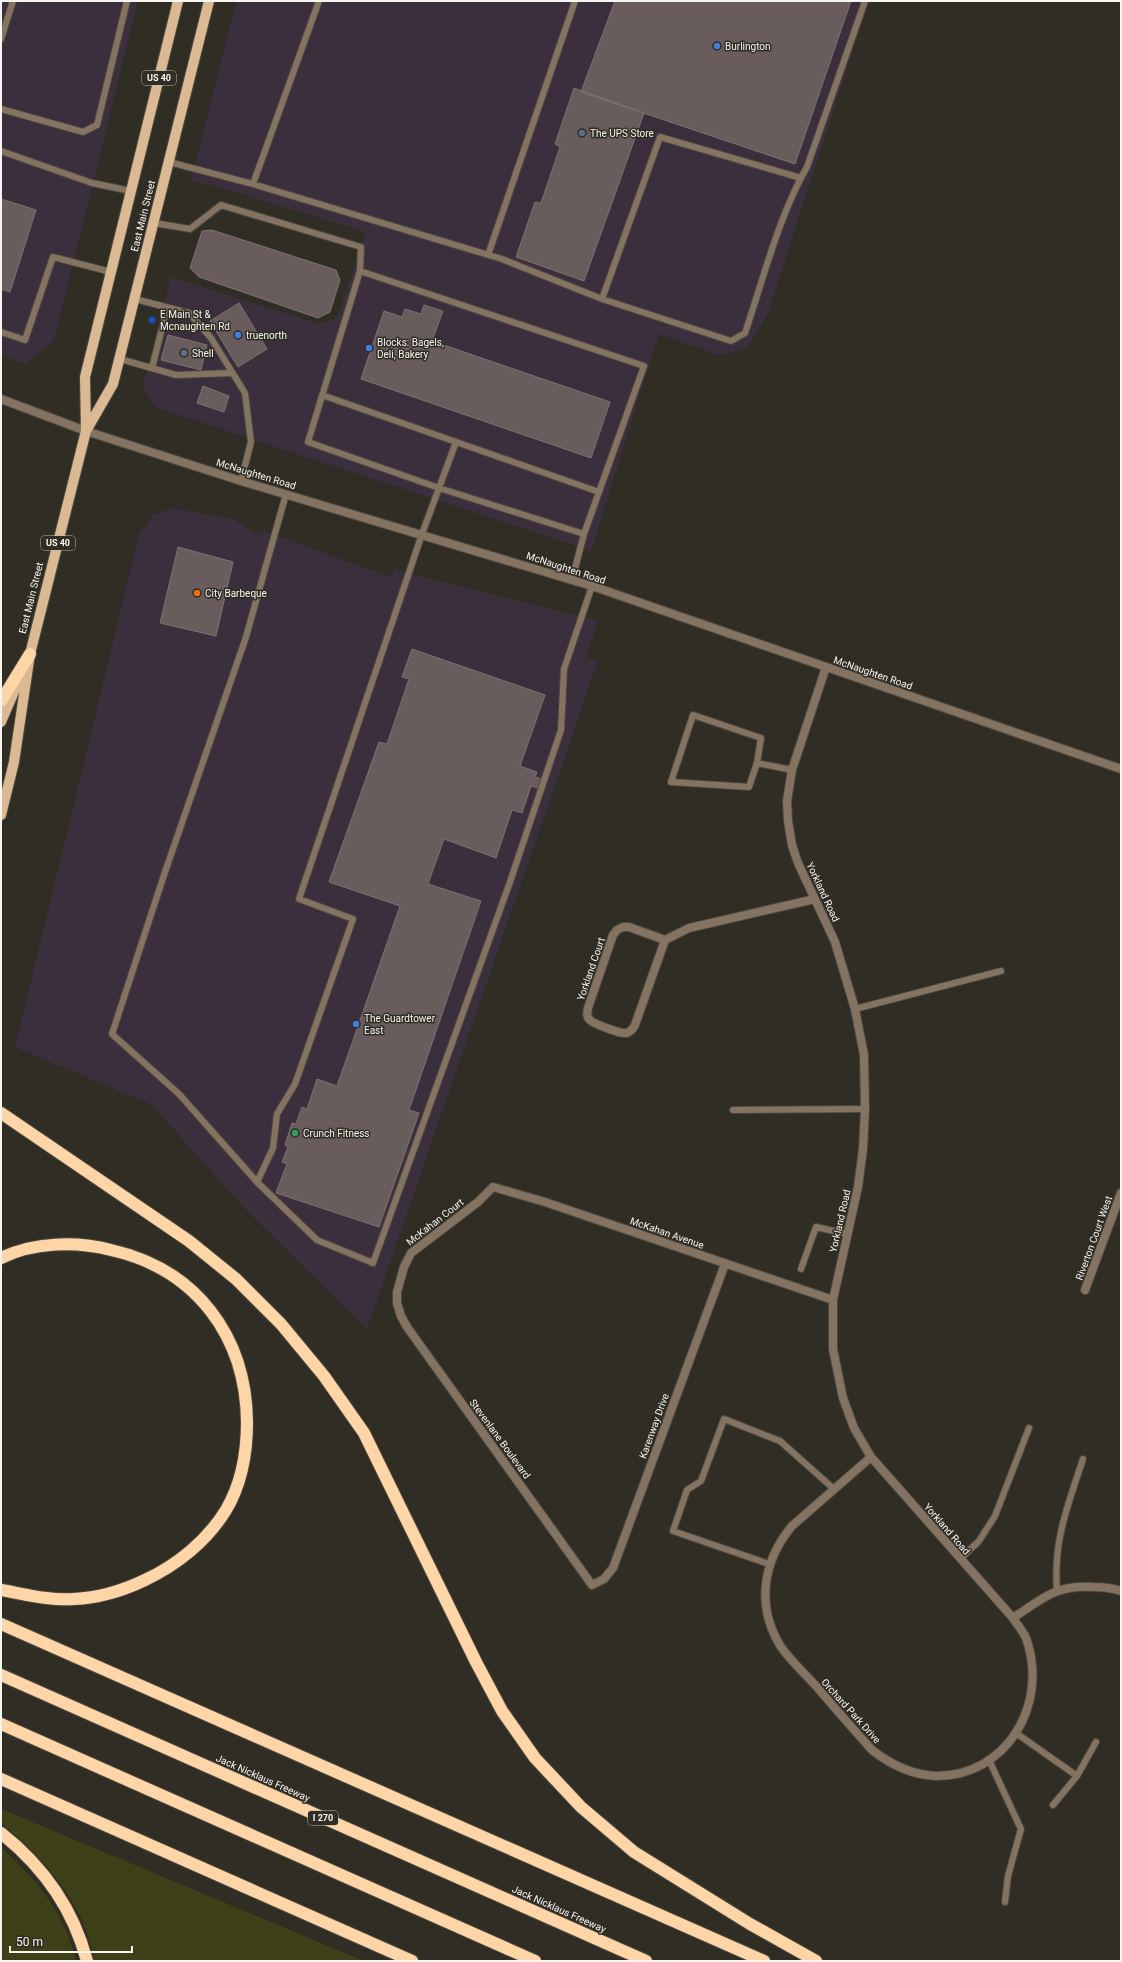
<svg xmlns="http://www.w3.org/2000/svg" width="1122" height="1962" viewBox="0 0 1122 1962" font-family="Roboto,sans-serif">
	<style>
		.commercial { fill: #3b2f3e }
		.green { fill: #3e4017 }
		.building { fill: #685c5c; stroke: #7e7271 }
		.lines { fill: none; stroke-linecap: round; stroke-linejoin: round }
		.service-casing { stroke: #4b4940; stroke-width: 8 }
		.minor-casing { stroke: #4b4940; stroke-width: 10 }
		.tertiary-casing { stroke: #4b4940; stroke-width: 10 }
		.primary-casing { stroke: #4b4940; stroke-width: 12 }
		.motorway-casing { stroke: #4b4940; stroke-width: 14 }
		.service { stroke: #847361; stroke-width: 6 }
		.minor { stroke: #847361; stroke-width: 8 }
		.tertiary { stroke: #847361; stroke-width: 8 }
		.primary { stroke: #dbb993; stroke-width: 10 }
		.motorway { stroke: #fed5a7; stroke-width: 12 }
		.shop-dot { fill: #3f7fe0; stroke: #2f2d24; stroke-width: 1.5 }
		.service-dot { fill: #5c6f8a; stroke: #2f2d24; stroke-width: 1.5 }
		.transit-dot { fill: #1a4fb4; stroke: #2f2d24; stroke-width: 1.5 }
		.food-dot { fill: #e8710a; stroke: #2f2d24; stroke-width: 1.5 }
		.leisure-dot { fill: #2e9e5b; stroke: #2f2d24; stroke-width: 1.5 }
		.labels { text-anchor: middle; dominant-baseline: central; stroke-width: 3; stroke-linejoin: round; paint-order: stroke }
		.shield { fill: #2f2d24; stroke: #bbb9b2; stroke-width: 1 }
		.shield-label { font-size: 9px; font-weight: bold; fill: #f7f5ef }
		.poi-label { font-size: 10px; fill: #f7f5ef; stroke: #2f2d24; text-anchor: start }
		.street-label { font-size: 10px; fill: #f7f5ef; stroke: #2f2d24 }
	</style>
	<rect width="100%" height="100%" fill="#2f2d24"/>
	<path class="commercial" d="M1 1H138L54 340 26 364 1 355Z
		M236 1H869L768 313 749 346 729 354H716L659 334 591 551 155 407 143 386 171 277 319 324 337 318 366 232 208 184 191 182Z
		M172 508 232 519 259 535 264 531 391 577 395 570 598 621 586 657 598 661 367 1329 247 1211 152 1105 15 1047 139 535 153 515Z"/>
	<path class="green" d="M1 1809 364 1961H94C86 1905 44 1858 1 1823Z
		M1 1847C36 1879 66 1914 76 1961H1Z"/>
	<path class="building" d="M615 1H851L795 164 581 92Z
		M574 88 644 113 584 281 516 257 535 202 541 203 560 147 555 144Z
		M1 199 36 210 10 292 1 289Z
		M212 230 336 270 340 280 330 312 318 318 199 277 190 268 202 231Z
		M239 303 267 349 238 367 210 321Z
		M424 305 443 311 432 341 610 402 591 458 361 379 384 311 402 317 405 309 421 314Z
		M168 335 207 345 201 370 161 360Z
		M203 386 229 396 224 412 197 403Z
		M178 547 233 562 216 636 160 623Z
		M412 649 545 695 520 766 537 772 535 777 542 779 539 788 531 786 522 813 512 810 496 858 444 839 428 884 481 901 409 1110 419 1113 379 1227 276 1193 287 1164 282 1162 288 1147 285 1145 292 1123 296 1124 302 1107 307 1109 317 1079 337 1086 400 906 329 882 379 742 387 744 409 679 402 677Z"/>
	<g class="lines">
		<g class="service-casing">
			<path id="service" d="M1 39 13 1
				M1 109 83 132 97 125 127 1
				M1 151 92 183 131 191
				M169 162 253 184 502 259 602 299 731 341 745 333C763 280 779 215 807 167L865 1
				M253 184 319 1
				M154 223 190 229 221 205 361 247 360 271
				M488 255 575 1
				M135 299 189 313 211 338 245 393 251 442 241 481
				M602 299 660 137 801 178
				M1 332 25 340 53 257 111 272
				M120 359 176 375 232 373
				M152 368 167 308
				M322 395 599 492
				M456 442 439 488 308 442 360 271 644 366 584 534 572 580
				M286 494 246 637 164 875 112 1034 179 1094 257 1182 317 1240 373 1263 510 882 561 730 564 669 592 586
				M693 715 761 738 757 763 749 787 671 782Z
				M757 763 792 770
				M855 1009 1001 971
				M733 1110 865 1109
				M257 1182 273 1148 277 1114 295 1084 353 919 299 899 422 534 439 488 584 534
				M801 1269 816 1227 847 1234
				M960 1559 979 1541 995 1516 1029 1428
				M769 1564 673 1531 687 1490 701 1481 724 1419 780 1441 834 1489
				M1057 1590C1053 1541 1068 1505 1083 1459
				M1016 1733 1077 1776 1053 1805
				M989 1760 1021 1829 1008 1876 1005 1902
				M1077 1776 1096 1742"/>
		</g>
		<g class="minor-casing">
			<path id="minor" d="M826 667 792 770 787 801 788 821 792 845 798 863 835 942 855 1009 864 1055 865 1109 863 1149 858 1187 833 1300V1349L843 1398 854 1428 871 1457 1013 1618C1017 1625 1025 1633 1027 1641 1048 1705 1007 1776 936 1776 913 1775 890 1764 872 1750 853 1729 834 1707 816 1686 804 1673 791 1661 781 1647 756 1607 762 1562 792 1526L871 1457
				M623 927H629L665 940 635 1025C633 1029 631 1032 626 1033 621 1034 594 1024 590 1020 586 1017 587 1012 588 1008L613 935 617 930Z
				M665 940 689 928 815 899
				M725 1264 613 1568 604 1579 592 1585 407 1327 401 1316 397 1303V1292L404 1267 411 1253 478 1202 493 1187 545 1202 833 1300
				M1085 1290 1121 1193
				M1013 1618C1042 1599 1056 1584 1094 1587 1103 1587 1112 1588 1121 1591"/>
		</g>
		<g class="tertiary-casing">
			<path id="tertiary" d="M1 399 86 431 241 481 592 586 1121 769"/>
		</g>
		<g class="primary-casing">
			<path id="primary" d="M86 431 113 384 209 1
				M1 722 19 680
				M1 815 14 762 30 654 86 431 85 377 178 1"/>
		</g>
		<g class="motorway-casing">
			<path id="motorway" d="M1 701 30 654
				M1 1113 189 1241 236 1279 281 1324 324 1376 364 1433 476 1662 502 1711 535 1758 581 1807 634 1852 750 1924 816 1961
				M1 1258C34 1242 76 1241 111 1250 196 1269 246 1336 247 1422 247 1453 242 1483 226 1510 207 1541 177 1565 145 1580 122 1591 99 1598 74 1599 49 1601 25 1594 1 1590
				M1 1624 764 1961
				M1 1675 646 1961
				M1 1724 535 1961
				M1 1779 412 1961
				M1 1833C44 1867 73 1908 87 1961"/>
		</g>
		<use href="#service" class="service"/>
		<use href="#minor" class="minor"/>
		<use href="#tertiary" class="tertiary"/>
		<use href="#primary" class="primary"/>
		<use href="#motorway" class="motorway"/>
	</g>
	<g class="shop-dot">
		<circle cx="717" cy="46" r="4"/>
		<circle cx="238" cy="335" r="4"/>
		<circle cx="369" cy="348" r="4"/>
		<circle cx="356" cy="1024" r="4"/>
	</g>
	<g class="service-dot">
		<circle cx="582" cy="133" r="4"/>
		<circle cx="184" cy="353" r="4"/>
	</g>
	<rect class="transit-dot" x="148" y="316" width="8" height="8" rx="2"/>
	<circle class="food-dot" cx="197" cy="593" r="4"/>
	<circle class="leisure-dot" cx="295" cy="1133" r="4"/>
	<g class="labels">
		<g class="shield">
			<rect x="142" y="71" width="34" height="14" rx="3"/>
			<rect x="41" y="536" width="34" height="14" rx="3"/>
			<rect x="308" y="1811" width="30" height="14" rx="3"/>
		</g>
		<g class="shield-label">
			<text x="159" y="78">US 40</text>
			<text x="58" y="543">US 40</text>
			<text x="323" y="1818">I 270</text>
		</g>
		<g class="poi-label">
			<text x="725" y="46">Burlington</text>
			<text x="590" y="133">The UPS Store</text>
			<text x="160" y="314">E Main St &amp;<tspan x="160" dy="12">Mcnaughten Rd</tspan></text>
			<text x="246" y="335">truenorth</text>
			<text x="377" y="342">Blocks: Bagels,<tspan x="377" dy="12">Deli, Bakery</tspan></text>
			<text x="192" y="353">Shell</text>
			<text x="205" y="593">City Barbeque</text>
			<text x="364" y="1018">The Guardtower<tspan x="364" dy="12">East</tspan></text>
			<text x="303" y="1133">Crunch Fitness</text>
		</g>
		<g class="street-label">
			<text transform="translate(143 216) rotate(-76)">East Main Street</text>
			<text transform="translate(256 474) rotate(17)">McNaughten Road</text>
			<text transform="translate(566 568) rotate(18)">McNaughten Road</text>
			<text transform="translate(31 598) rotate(-76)">East Main Street</text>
			<text transform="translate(873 673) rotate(19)">McNaughten Road</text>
			<text transform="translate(823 892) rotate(65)">Yorkland Road</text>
			<text transform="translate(591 969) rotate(-71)">Yorkland Court</text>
			<text transform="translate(840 1221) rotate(-77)">Yorkland Road</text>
			<text transform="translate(435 1222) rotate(-38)">McKahan Court</text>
			<text transform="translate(667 1233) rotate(19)">McKahan Avenue</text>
			<text transform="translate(1094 1238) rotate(-70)">Riverton Court West</text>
			<text transform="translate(654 1426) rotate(-70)">Karenway Drive</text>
			<text transform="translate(500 1439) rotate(54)">Stevenlane Boulevard</text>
			<text transform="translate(947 1529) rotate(49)">Yorkland Road</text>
			<text transform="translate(851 1711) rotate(48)">Orchard Park Drive</text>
			<text transform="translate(263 1778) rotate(24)">Jack Nicklaus Freeway</text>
			<text transform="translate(559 1909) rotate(24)">Jack Nicklaus Freeway</text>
		</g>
	</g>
	<rect width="1122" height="1962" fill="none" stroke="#f7f5ef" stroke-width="4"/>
	<path d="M10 1946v6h122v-6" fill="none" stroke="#f7f5ef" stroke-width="2"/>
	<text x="16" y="1946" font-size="12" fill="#f7f5ef" stroke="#2f2d24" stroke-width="3" paint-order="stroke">50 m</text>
</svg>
